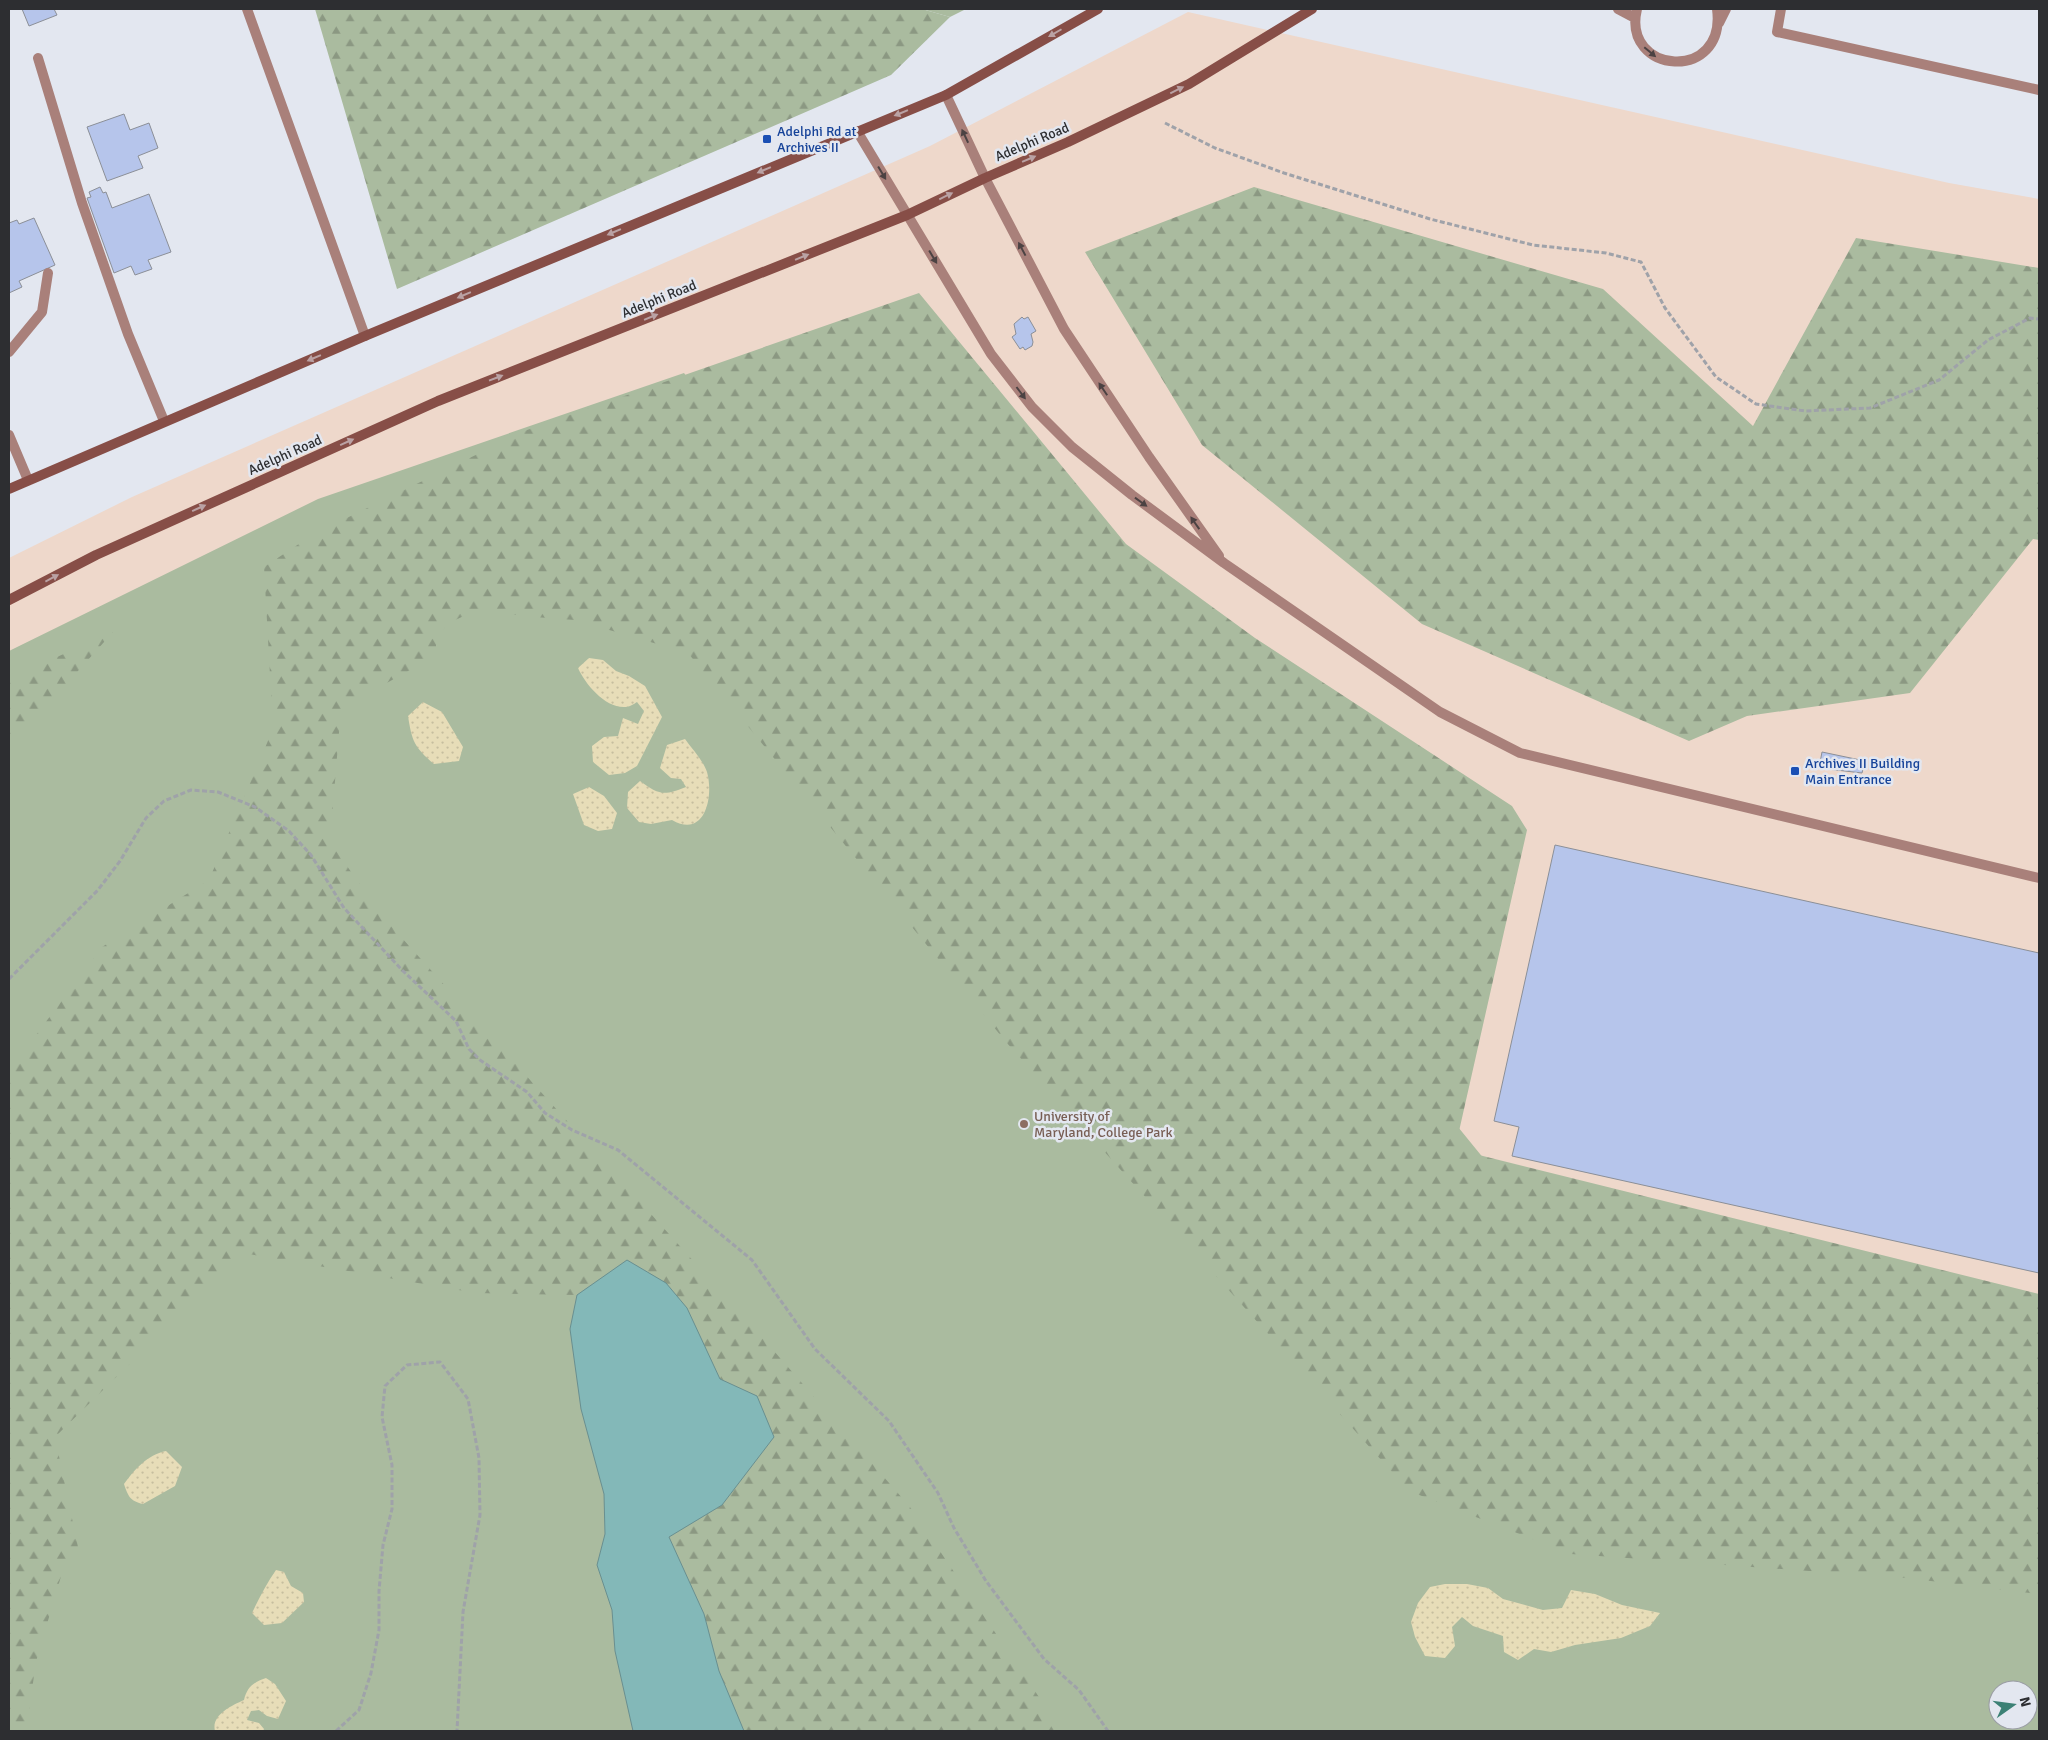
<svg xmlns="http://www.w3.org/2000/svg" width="2048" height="1740" viewBox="0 0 2048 1740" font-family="Signika,sans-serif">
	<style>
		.education { fill: #eed8cb; fill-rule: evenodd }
		.green { fill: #aabb9f; fill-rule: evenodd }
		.forest { fill: url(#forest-firs) }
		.sand { fill: url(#sand-dots) }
		.water { fill: #83b8b8; stroke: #698f90 }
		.building { fill: #b6c5eb; stroke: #8b8f97 }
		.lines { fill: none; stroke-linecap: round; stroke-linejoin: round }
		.path { stroke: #9fa2a9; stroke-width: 3; stroke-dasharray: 5 2.5; stroke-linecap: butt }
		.lane { stroke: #a9807a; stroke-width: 10 }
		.secondary { stroke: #874e47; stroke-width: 10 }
		.oneway { fill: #baa2a4 }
		.oneway2 { fill: #4c4243 }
		.transit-dot { fill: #1a4fb4; stroke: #e3e7f0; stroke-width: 2 }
		.education-dot { fill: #8d6e63; stroke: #e3e7f0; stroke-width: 2 }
		.labels { text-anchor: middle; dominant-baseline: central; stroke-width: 5; stroke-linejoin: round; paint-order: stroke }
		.transit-label { font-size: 14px; fill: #164399; stroke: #e3e7f0; text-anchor: start }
		.street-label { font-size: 14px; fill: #2d2e31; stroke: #e3e7f0 }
		.education-label { font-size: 14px; fill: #785e54; stroke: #e3e7f0; text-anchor: start }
	</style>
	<defs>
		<pattern id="forest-firs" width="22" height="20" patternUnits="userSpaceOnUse" patternTransform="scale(1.25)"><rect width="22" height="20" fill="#aabb9f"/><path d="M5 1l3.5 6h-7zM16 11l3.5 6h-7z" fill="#8b9882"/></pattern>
		<pattern id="sand-dots" width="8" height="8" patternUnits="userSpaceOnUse" patternTransform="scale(1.25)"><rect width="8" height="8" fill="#e7ddb8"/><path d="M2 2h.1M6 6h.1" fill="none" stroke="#c6be9f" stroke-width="1.8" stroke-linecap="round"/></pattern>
	</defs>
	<rect width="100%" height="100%" fill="#e3e7f0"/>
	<path class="education" d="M1188 12 1949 183 2039 199V1731H9V558L132 497 930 146ZM1998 1690H2028V1720H1998Z"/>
	<path class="green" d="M922 9H966L950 17Z
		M684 373 713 412 1024 594 1577 1273 2039 1334V1731H9V651L318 499ZM1998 1690H2028V1720H1998Z"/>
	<path class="forest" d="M315 9H922L950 17 891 75 397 289Z
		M1254 187 1603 289 1753 426 1856 238 2039 268V540L2033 539 1910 693 1747 716 1689 741 1422 624 1202 445 1085 252Z
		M919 293 1126 544 1255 638 1512 806 1527 830 1455 1149 2039 1294V1594L1906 1578 1571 1554 1409 1491 1006 1042 688 653 575 620 521 616 487 609 470 613 447 624 436 641V656L341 708 330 842 383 917 761 1336 910 1507 1062 1731H744L719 1671 704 1614 669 1537 722 1505 757 1396 720 1379 687 1308 627 1260 577 1295 476 1293 243 1253 55 1437 78 1547 62 1573 47 1624 36 1662 26 1731H9V1071L102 947 209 880 273 729 264 567 314 534 527 430Z
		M113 632 9 748V681L30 669Z"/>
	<path class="sand" d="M589 658 603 660 616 671 629 676 645 686 662 717 637 766 625 773 609 775 593 762 592 746 604 737 618 736 623 718 638 724 644 711 637 702C634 704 629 707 626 707 606 709 585 684 578 668Z
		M423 702 442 712 463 747 459 761 434 764C414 747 412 741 408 716Z
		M685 739C692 749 703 760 707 772 714 797 705 839 672 820L651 824 639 822 627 808 628 792 640 781C659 795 664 796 686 787L681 779 671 778 660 768 667 745Z
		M589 787 604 796 617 813 612 829 598 831 584 825 573 794Z
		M166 1451 182 1467 175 1486 143 1504C130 1501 128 1496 124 1484 135 1469 147 1455 166 1451Z
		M276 1570 284 1572 291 1586 303 1593 304 1602 282 1623 264 1625 252 1613C259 1598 267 1583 276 1570Z
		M1445 1584H1467L1488 1588 1503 1599 1543 1610 1562 1608 1571 1590 1595 1594 1622 1605 1660 1613 1650 1626 1621 1638 1575 1645 1551 1652 1534 1649 1518 1660 1504 1652 1503 1636 1473 1626 1462 1617 1452 1627 1455 1646 1445 1658 1425 1656 1415 1637 1411 1622 1418 1603 1430 1587Z
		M266 1678 275 1684 286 1701 278 1719 267 1716 259 1710 251 1711 247 1720 259 1723 264 1729 263 1731H215C211 1715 231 1706 244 1700 247 1687 254 1682 266 1678Z"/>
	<path class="water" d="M627 1260 666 1283 687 1308 720 1379 757 1396 774 1437 722 1505 669 1537 704 1614 719 1671 744 1731H633L615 1651 612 1610 597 1565 605 1534 604 1494 581 1409 570 1329 577 1295Z"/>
	<path class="building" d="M22 9H54L57 15 29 26Z
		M124 114 130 130 149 123 158 148 138 156 143 168 107 181 87 127Z
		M100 187 103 193 106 192 112 208 149 194 171 252 148 260 152 269 135 275 131 266 114 273 87 198 91 197 89 192Z
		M34 218 55 265 19 281 22 287 9 293V223L17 220 19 224Z
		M1022 317 1024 319 1028 317 1036 331 1031 334 1033 342 1032 346 1025 350 1023 347 1020 349 1012 337 1016 334 1014 324Z
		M1822 752 1865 761 1862 773 1819 768Z
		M1555 845 2039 953V1273L1512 1156 1519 1127 1494 1121Z"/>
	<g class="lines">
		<path class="path" d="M1165 123 1215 148 1284 173 1430 219 1533 245 1606 253 1641 262 1665 308 1716 377 1756 404 1805 411 1870 408 1939 380 1988 340 2030 318 2039 319
			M9 979 98 890 120 861 146 818 164 801 191 790 218 792 255 807 289 831 311 855 344 908 402 970 456 1021 469 1049 480 1060 527 1092 545 1113 572 1130 618 1150 752 1260 815 1349 889 1421 938 1493 954 1528 986 1581 1044 1659 1079 1690 1108 1731
			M336 1731 359 1710 371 1673 379 1630V1591L383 1545 392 1509V1465L382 1417 385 1386 407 1365 440 1362 468 1399 479 1458 480 1515 463 1612 457 1731"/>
		<path class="lane" d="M247 9 365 336
			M1618 9 1635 18
			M1637 9C1621 75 1727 83 1717 9
			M1781 9 1777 32 2039 90
			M1719 23 1726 9
			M38 58 82 203 128 334 164 421
			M946 95 985 178 1064 329 1149 457 1219 556
			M857 131 991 354 1032 407 1072 447 1132 495 1224 563 1440 712 1520 753 2039 878
			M9 352 42 312 48 273
			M9 435 28 480"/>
		<path class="secondary" d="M9 489 365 336 946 95 1098 9
			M9 600 96 555 438 401 907 215 985 178 1068 142 1189 84 1312 9"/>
	</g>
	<defs><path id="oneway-solid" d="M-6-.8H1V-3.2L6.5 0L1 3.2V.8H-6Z" transform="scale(1.25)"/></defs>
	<g class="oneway">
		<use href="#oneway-solid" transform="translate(1055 33) rotate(150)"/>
		<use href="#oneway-solid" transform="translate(1177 90) rotate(-26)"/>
		<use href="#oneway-solid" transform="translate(901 113) rotate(158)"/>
		<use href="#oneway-solid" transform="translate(1029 159) rotate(-23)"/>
		<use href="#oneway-solid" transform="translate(764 170) rotate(157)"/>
		<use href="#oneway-solid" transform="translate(946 196) rotate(-26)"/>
		<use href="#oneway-solid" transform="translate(614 232) rotate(157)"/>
		<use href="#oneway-solid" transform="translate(802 257) rotate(-22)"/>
		<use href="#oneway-solid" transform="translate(464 295) rotate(157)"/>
		<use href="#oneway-solid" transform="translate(651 317) rotate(-22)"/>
		<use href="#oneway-solid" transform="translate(314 358) rotate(157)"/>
		<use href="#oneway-solid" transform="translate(496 378) rotate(-21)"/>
		<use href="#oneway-solid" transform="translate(347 442) rotate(-24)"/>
		<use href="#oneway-solid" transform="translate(199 508) rotate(-24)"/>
		<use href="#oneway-solid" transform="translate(52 578) rotate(-28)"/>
	</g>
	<g class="oneway2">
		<use href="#oneway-solid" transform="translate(1650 52) rotate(40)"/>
		<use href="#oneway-solid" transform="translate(965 136) rotate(-115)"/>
		<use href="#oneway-solid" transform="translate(882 173) rotate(59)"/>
		<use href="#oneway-solid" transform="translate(1022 249) rotate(-118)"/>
		<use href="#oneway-solid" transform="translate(933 257) rotate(59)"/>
		<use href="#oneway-solid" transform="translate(1103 389) rotate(-124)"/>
		<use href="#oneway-solid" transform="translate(1021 393) rotate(53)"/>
		<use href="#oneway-solid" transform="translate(1141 502) rotate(36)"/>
		<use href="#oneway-solid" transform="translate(1195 523) rotate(-125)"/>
	</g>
	<g class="transit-dot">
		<rect x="762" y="134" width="10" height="10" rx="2.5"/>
		<rect x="1790" y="766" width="10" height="10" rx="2.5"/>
	</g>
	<circle class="education-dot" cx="1024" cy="1124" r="5"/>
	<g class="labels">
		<g class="transit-label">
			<text x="777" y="131">Adelphi Rd at<tspan x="777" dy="16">Archives II</tspan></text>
			<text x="1805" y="763">Archives II Building<tspan x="1805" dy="16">Main Entrance</tspan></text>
		</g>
		<g class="street-label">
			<text transform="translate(1032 142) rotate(-23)">Adelphi Road</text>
			<text transform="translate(659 299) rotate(-22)">Adelphi Road</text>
			<text transform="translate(285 455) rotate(-24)">Adelphi Road</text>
		</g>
		<g class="education-label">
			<text x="1034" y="1116">University of<tspan x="1034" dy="16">Maryland, College Park</tspan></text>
		</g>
	</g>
	<rect width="2048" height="1740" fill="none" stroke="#2d2e31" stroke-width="20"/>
	<g transform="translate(2013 1705) rotate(76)"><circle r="24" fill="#e3e7f0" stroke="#9a9da4"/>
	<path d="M0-4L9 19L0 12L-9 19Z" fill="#3c8175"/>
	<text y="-8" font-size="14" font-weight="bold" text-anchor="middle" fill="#2d2e31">N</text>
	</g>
</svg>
